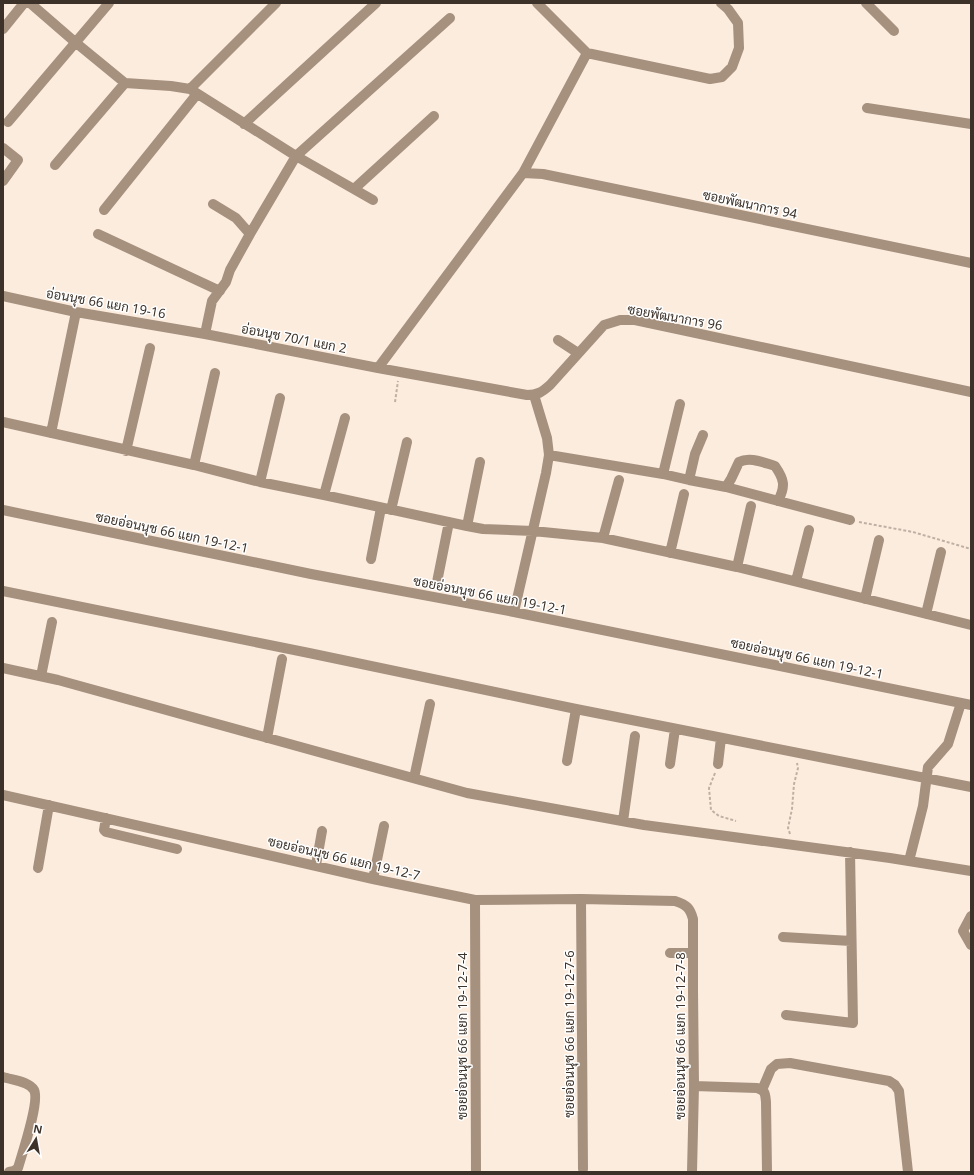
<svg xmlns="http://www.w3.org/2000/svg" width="974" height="1175" viewBox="0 0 974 1175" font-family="'Noto Sans',Sarabun,sans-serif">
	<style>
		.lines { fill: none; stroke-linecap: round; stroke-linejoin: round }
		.path { stroke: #beb0a4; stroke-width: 2; stroke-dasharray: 3 2; stroke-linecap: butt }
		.minor { stroke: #a6907e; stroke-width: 10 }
		.labels { text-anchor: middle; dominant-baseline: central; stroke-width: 3; stroke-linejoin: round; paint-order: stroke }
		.street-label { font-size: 13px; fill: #3c3229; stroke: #fff }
	</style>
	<rect width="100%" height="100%" fill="#fcecde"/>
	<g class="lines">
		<path class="path" d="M395 402 398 381
			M859 522 913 532 971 549
			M715 773 709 788 711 810 719 816 736 821
			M790 834 788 828 792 809 794 784 798 768 797 763"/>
		<path class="minor" d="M30 3 75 42 125 83 171 86 190 89 296 156 250 234 230 270 226 282 212 301 205 334
			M537 3 587 53
			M866 3 894 31
			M3 29 24 3
			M190 89 276 3
			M867 108 971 124
			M8 122 109 3
			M244 124 376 3
			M3 148 18 160 3 181
			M55 165 125 83
			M523 173 543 174 971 263
			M354 189 434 116
			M373 200 296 156 450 18
			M213 204 236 218 250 234
			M104 210 197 94
			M98 234 220 291
			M3 296 76 312 205 334 378 368 527 395C538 395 542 392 550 385L604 325 620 320H635L971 392
			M558 340 578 353
			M378 368 523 173 587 53 710 79 722 77 732 67 739 48 738 23 728 9 721 3
			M3 422 194 465 260 482 324 495 467 526 483 529 533 531 603 538 737 567 971 625
			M51 433 76 312
			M126 451 150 348
			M549 455 663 474 689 480 726 487 850 520
			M194 465 215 373
			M663 474 680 404
			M689 480 695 454 703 435
			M260 482 280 398
			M726 487 731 479 739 462C750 456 764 463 775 466 784 479 786 486 778 501
			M324 495 345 418
			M3 510 311 574 514 612 971 705
			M391 510 407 442
			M467 526 480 462
			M603 538 619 480
			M670 553 684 494
			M371 559 381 508
			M737 567 751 506
			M796 581 809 530
			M437 582 449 522
			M3 591 309 653 576 709 971 787
			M865 599 879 540
			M514 612 546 473 549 455 547 438 534 395
			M926 614 941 552
			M3 668 58 680 467 793 644 825 890 858 971 871
			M41 676 52 622
			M267 738 282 659
			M567 761 576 709
			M670 764 675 729
			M718 764 721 738
			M414 778 430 704
			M3 795 373 879 475 900 581 899 675 901C687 905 690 908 693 919V991L694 1086 692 1172
			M106 818 104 830 106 832 177 849
			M623 821 635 736
			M909 861 923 806 928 767 948 744 961 703
			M316 865 322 831
			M38 868 49 805
			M373 879 384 826
			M581 899 583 1169
			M475 900 476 1172
			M971 916 963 931 971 945
			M783 937 851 941
			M670 953H693
			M786 1015 853 1023 850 852
			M3 1077C12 1080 29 1081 34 1090 40 1101 22 1154 18 1168L14 1171 9 1172
			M694 1086 757 1088C766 1091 765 1094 766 1102L767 1172
			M762 1090 771 1069 777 1064 790 1063 889 1081 895 1085 899 1091 908 1172"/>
	</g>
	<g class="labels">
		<g class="street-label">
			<text transform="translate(750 204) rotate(12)">ซอยพัฒนาการ 94</text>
			<text transform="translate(106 303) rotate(10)">อ่อนนุช 66 แยก 19-16</text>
			<text transform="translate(675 317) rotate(10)">ซอยพัฒนาการ 96</text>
			<text transform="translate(294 338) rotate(11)">อ่อนนุช 70/1 แยก 2</text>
			<text transform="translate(172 532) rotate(12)">ซอยอ่อนนุช 66 แยก 19-12-1</text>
			<text transform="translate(490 595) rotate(11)">ซอยอ่อนนุช 66 แยก 19-12-1</text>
			<text transform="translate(807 658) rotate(12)">ซอยอ่อนนุช 66 แยก 19-12-1</text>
			<text transform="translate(344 858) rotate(13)">ซอยอ่อนนุช 66 แยก 19-12-7</text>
			<text transform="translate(569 1034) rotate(-90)">ซอยอ่อนนุช 66 แยก 19-12-7-6</text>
			<text transform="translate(462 1036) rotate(-90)">ซอยอ่อนนุช 66 แยก 19-12-7-4</text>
			<text transform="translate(680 1036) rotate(-90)">ซอยอ่อนนุช 66 แยก 19-12-7-8</text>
		</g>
	</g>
	<rect width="974" height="1175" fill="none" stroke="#3c3229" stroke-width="8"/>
	<g transform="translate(36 1139) rotate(11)" stroke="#ffffff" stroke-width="3" paint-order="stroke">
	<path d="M0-3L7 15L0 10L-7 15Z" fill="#3c3229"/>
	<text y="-6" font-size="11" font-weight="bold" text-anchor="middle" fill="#3c3229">N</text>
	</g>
</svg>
